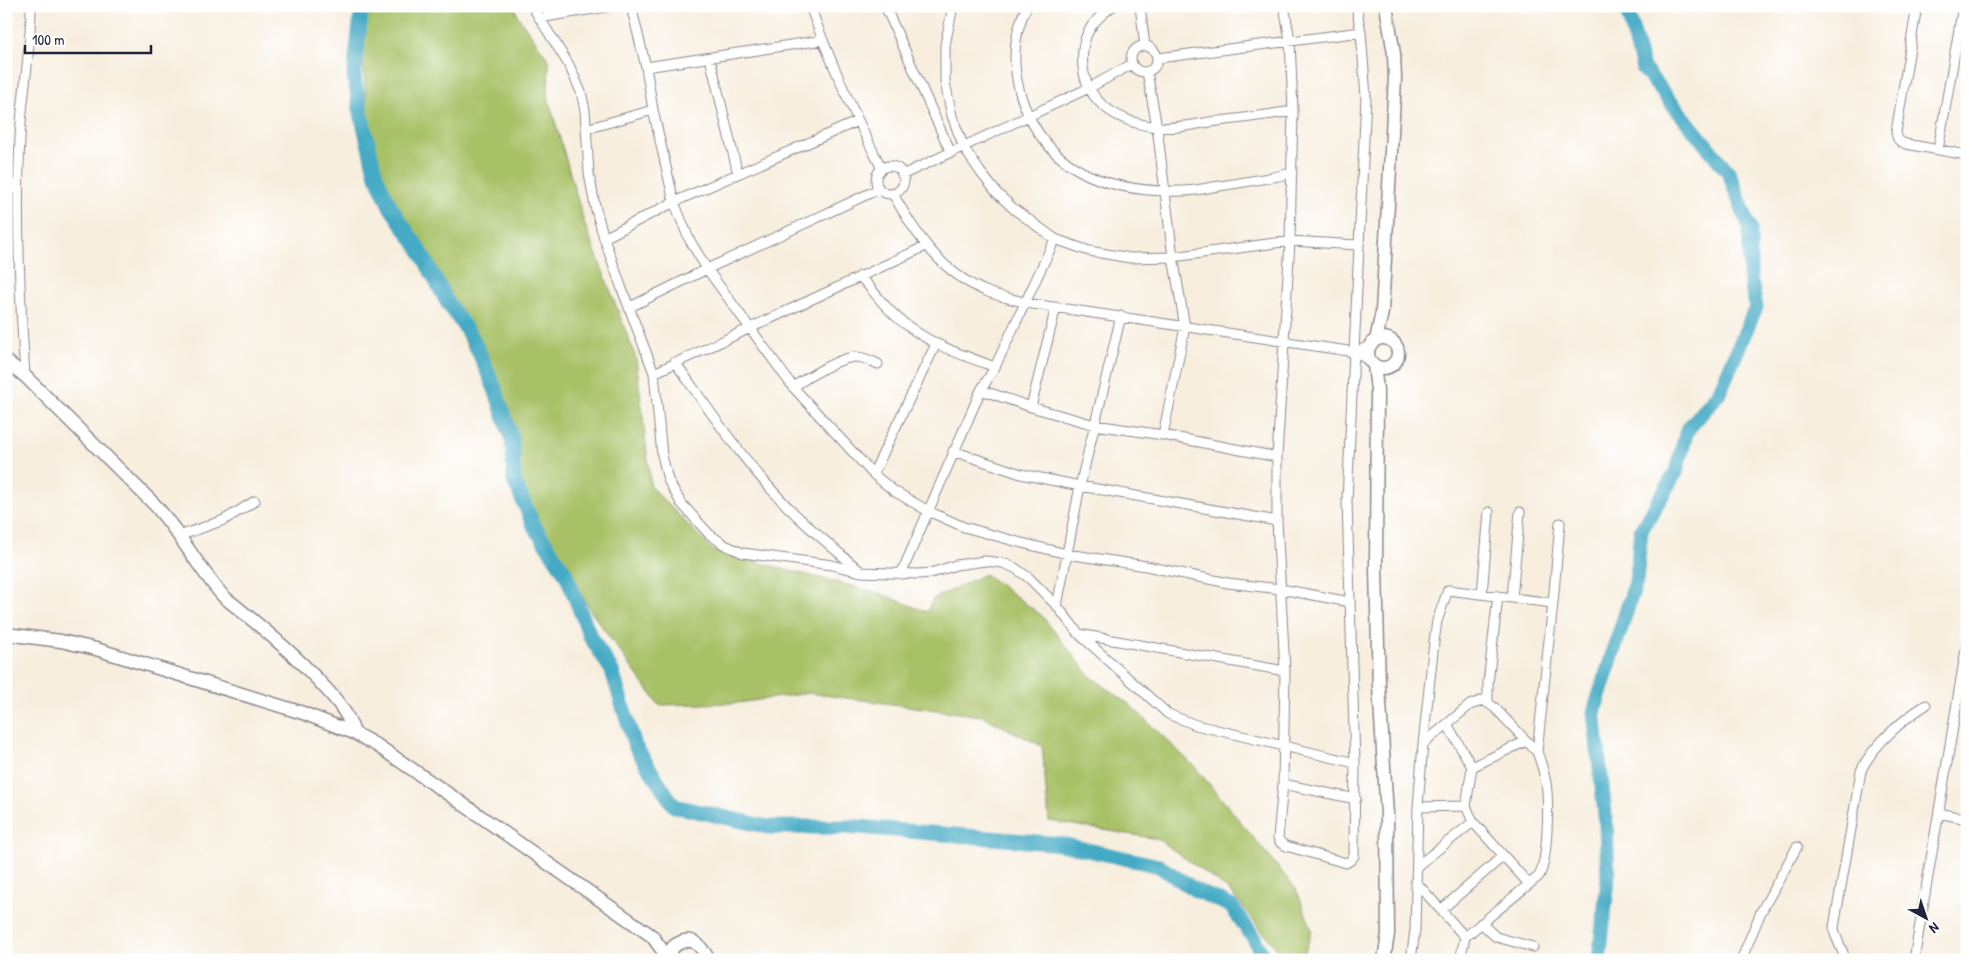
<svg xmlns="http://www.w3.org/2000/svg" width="1973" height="966" viewBox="0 0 1973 966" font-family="'Patrick Hand',sans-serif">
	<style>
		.green { fill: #a8c166; stroke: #657250 }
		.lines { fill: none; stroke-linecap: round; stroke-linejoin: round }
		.river { stroke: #45aac5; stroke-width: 15 }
		.street-casing { stroke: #8c888c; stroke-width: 11 }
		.secondary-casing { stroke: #8c888c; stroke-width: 15 }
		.street { stroke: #fff; stroke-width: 9 }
		.secondary { stroke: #fff; stroke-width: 12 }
	</style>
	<rect width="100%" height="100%" fill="#fff"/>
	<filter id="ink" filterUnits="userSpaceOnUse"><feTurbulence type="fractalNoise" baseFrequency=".02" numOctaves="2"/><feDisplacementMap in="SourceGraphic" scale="10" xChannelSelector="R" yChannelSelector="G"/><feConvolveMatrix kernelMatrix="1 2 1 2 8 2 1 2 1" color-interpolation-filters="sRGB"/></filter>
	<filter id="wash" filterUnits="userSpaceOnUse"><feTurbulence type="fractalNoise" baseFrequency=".0096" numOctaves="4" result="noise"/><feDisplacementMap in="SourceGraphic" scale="20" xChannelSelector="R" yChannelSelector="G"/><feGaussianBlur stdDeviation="1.12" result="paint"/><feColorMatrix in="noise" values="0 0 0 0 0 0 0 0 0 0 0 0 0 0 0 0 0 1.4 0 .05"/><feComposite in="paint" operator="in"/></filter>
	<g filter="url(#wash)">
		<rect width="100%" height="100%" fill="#f7eede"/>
		<path class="green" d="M367 6H515L517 15 549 60 548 97 584 222 636 358 651 487 714 551 879 593 927 612 933 599 985 574 1041 615 1090 676 1130 705 1195 767 1296 889 1312 930 1304 955 1284 958 1228 889 1158 839 1049 821 1042 746 982 716 809 693 737 703 659 705 592 613 520 487 483 373 374 183 362 53Z"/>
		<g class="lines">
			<path class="river" d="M362 6 354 76 362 118 376 176 391 208 421 252 447 302 473 339 495 389 512 439 514 481 534 526 566 574 590 636 612 671 635 746 674 806 769 827H859L1061 844 1159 866 1195 890 1231 906 1254 938 1264 960
				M1599 960 1608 879 1606 824 1594 712 1636 581 1641 530 1676 472 1687 430 1719 393 1756 307 1750 277V229L1729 173 1643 68 1626 6"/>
		</g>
	</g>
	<g filter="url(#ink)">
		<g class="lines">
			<g class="street-casing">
				<path id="street" d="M532 6 569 65 581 92 585 110 589 173 595 206 604 238 622 289 654 373 662 455 668 480 681 503 709 534 725 545 743 553 832 565 861 572 918 574 931 573 956 565 985 561 1003 563 1015 568 1029 578 1057 606 1079 634 1168 714 1196 725 1355 763
					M631 6 646 67 653 110 674 202 689 239 707 269 793 387 873 474 894 491 928 511 964 527 1018 542 1067 554 1146 566 1228 583 1281 589 1350 602
					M810 6C830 62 855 116 882 169
					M885 6 951 153
					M953 6 945 45V82L952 116 964 148 981 173 997 193 1014 209 1055 239 1089 251 1130 258 1173 257 1290 241 1358 245
					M1027 6C1011 38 1012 73 1024 105 1051 175 1115 193 1183 191 1193 191 1203 189 1213 187 1240 183 1266 179 1292 173
					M1113 6C1090 22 1080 38 1083 67 1087 105 1122 123 1157 127 1174 129 1193 125 1210 122 1238 119 1266 115 1293 111
					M1140 6 1145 46
					M1284 6 1290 40 1293 111 1290 241 1277 457V521L1285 671 1283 784 1278 838 1280 842 1286 846 1346 863 1351 860 1354 856 1355 763 1347 501 1366 97 1361 32 1356 6
					M1917 6 1896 132C1897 139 1899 142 1906 144L1967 155
					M539 18 612 6
					M1131 59a13 13 0 1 1 26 0a13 13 0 1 1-26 0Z
					M710 58 738 174
					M1158 58 1361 32
					M646 67 823 40
					M1147 72 1157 127 1173 257 1185 327 1163 435
					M586 129 653 110
					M1938 150 1963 6
					M876 180a14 14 0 1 1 28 0a14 14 0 1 1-28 0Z
					M902 175 1089 88 1132 64
					M893 194C916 235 942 274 988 292 1000 297 1014 299 1026 303L1355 352 1371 362
					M604 238 674 202 858 121
					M860 276C875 293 889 313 908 326 934 346 965 356 995 367
					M630 307 707 269 879 189
					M1355 352 1370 346
					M675 362C712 414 749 470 796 515 816 534 838 552 859 570
					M654 373 926 246
					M25 376C20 297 16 219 20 139 22 95 31 51 31 6
					M793 387C806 378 840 357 856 357 864 357 872 361 878 364
					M981 390 1031 407 1095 425 1163 435 1277 457
					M1031 407 1056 307
					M953 451 1021 474 1080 486 1277 521
					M873 474 936 344
					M179 536 224 520 255 501
					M901 574 981 390 995 367 1055 239
					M1482 594 1489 512
					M1512 598 1520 512
					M1553 603 1560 523
					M1057 606 1080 486 1121 316
					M1079 634 1285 671
					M1488 702V683L1498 596
					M1447 724 1472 767 1466 806 1473 822
					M1423 744 1470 705 1483 700 1495 708 1537 752
					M1472 767 1526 741
					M1283 784 1356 799
					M1418 807 1466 806
					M1939 813 1967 819
					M1417 866 1473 822 1529 884
					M1415 881 1465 937
					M1441 910 1503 856
					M1481 923 1496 937 1533 947
					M1411 960 1415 930 1418 807 1423 744 1434 642 1437 621 1448 590 1553 603 1537 752C1541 762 1544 772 1546 783 1549 802 1548 861 1539 876L1465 937 1460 960
					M1741 960 1761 912 1797 847
					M1846 960 1835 934 1834 927 1861 771C1871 747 1903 719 1926 705
					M1914 960 1967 643"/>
			</g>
			<g class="secondary-casing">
				<path id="secondary" d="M1368 353a15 15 0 1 1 30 0a15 15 0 1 1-30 0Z
					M1376 340 1382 312 1395 79 1394 54 1386 6
					M6 361 25 376 155 505C181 534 198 568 224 597 257 623 289 649 317 679 333 696 347 710 354 733
					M1374 365 1377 390 1376 568 1379 686 1387 815 1388 934 1384 960
					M6 634 61 641 96 649 303 713 354 733 378 746 460 802 652 936 668 958
					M668 960 673 947C691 933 700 944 709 960"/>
			</g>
			<use href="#street" class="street"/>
			<use href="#secondary" class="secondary"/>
		</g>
	</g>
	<rect width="1973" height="966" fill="none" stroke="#fff" stroke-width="25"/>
	<g transform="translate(1926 918) rotate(140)" stroke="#ffffff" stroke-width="4" paint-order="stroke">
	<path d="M0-4L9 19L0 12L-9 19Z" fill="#22223b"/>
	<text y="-8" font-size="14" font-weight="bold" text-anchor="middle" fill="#22223b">N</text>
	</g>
	<path d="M25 45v8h126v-8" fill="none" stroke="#22223b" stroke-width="2.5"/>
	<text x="32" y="45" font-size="15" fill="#22223b" stroke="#ffffff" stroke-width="4" paint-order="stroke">100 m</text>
</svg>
